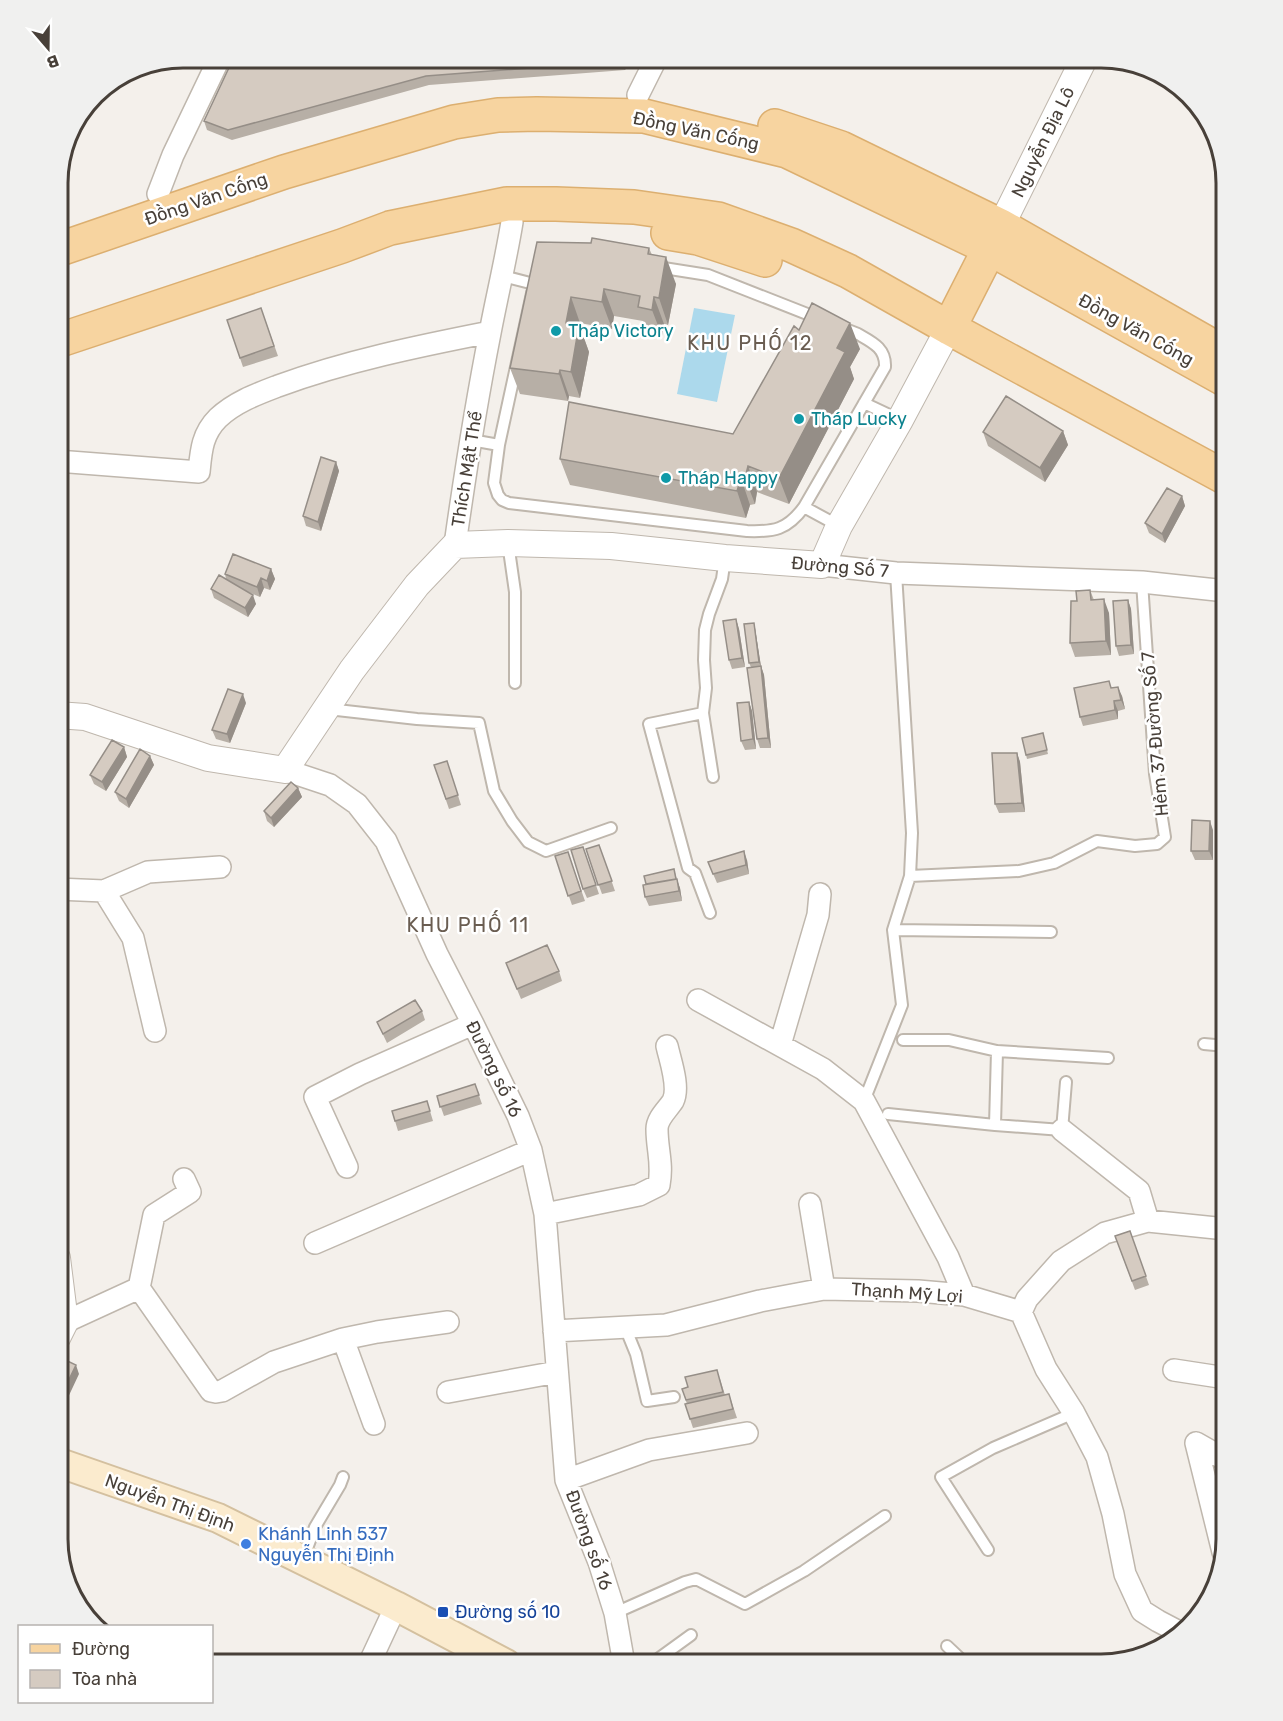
<svg xmlns="http://www.w3.org/2000/svg" width="1283" height="1721" viewBox="0 0 1283 1721" font-family="Rubik,sans-serif">
	<style>
		.water { fill: #acd9ec }
		.lines { fill: none; stroke-linecap: round; stroke-linejoin: round }
		.service-casing { stroke: #bfb7ad; stroke-width: 14 }
		.minor-casing { stroke: #bfb7ad; stroke-width: 24 }
		.tertiary-casing { stroke: #bfb7ad; stroke-width: 28 }
		.secondary-casing { stroke: #d4c09f; stroke-width: 32 }
		.primary-casing { stroke: #dcaf70; stroke-width: 36 }
		.service { stroke: #fff; stroke-width: 10 }
		.minor { stroke: #fff; stroke-width: 21 }
		.tertiary { stroke: #fff; stroke-width: 26 }
		.secondary { stroke: #fbebce; stroke-width: 28 }
		.primary { stroke: #f7d4a0; stroke-width: 33 }
		.wall { fill: #b7afa6 }
		.shaded-wall { fill: #958e87 }
		.building { fill: #d5cbc1; stroke: #958e87; stroke-width: 1.5 }
		.culture-dot { fill: #0f9aa8; stroke: #fff; stroke-width: 2 }
		.shop-dot { fill: #3f7fe0; stroke: #fff; stroke-width: 2 }
		.transit-dot { fill: #1a4fb4; stroke: #fff; stroke-width: 2 }
		.labels { text-anchor: middle; dominant-baseline: central; stroke-width: 5; stroke-linejoin: round; paint-order: stroke }
		.street-label { font-size: 18px; fill: #484039; stroke: #fff }
		.culture-label { font-size: 18px; fill: #0d838f; stroke: #fff; text-anchor: start }
		.shop-label { font-size: 18px; fill: #366cbe; stroke: #fff; text-anchor: start }
		.transit-label { font-size: 18px; fill: #164399; stroke: #fff; text-anchor: start }
		.neighbourhood-label { font-size: 20px; letter-spacing: 1.5px; fill: #6a5d51; stroke: #fff }
		.rim { fill: none; stroke: #484039; stroke-width: 3 }
	</style>
	<rect width="100%" height="100%" fill="#f4f0eb"/>
	<path class="water" d="M694 308 735 315 717 402 677 394Z"/>
	<g class="lines">
		<g class="service-casing">
			<path id="service" d="M563 252 708 275 858 334C872 342 886 348 885 367L804 507C787 530 774 532 747 531L509 503 502 500 498 495 494 483 499 445 534 284C541 263 540 257 563 252Z
				M503 276 534 284
				M864 403 900 420
				M471 440 499 445
				M804 507 839 526
				M508 543 515 592V683
				M328 709 417 719 479 723 494 791 512 821 528 842 546 851 611 828
				M703 713 706 688 704 660 705 630 709 614 722 579 725 558
				M910 876 1019 871 1054 863 1097 841 1135 846 1157 844 1165 837 1155 774 1142 582
				M710 913 695 873 688 868 649 724 703 713 713 777
				M893 930 1051 932
				M903 1040H949L997 1051 1108 1058
				M1204 1044 1226 1046
				M864 1101 902 1005 893 930 910 876 912 833 896 573
				M888 1114 995 1125 1062 1130 1066 1082
				M995 1125 997 1051
				M625 1327 636 1354 647 1401 674 1397
				M988 1550 941 1477 993 1448 1074 1413
				M303 1559 315 1527 340 1485 343 1477
				M615 1613 685 1582 696 1579 745 1604 804 1571 885 1516
				M947 1646 966 1664
				M651 1664 691 1635"/>
		</g>
		<g class="minor-casing">
			<path id="minor" d="M638 95 657 57
				M158 194 173 155 220 57
				M57 461 199 472C201 451 202 434 218 418 235 402 257 394 278 386 346 361 419 346 490 332
				M455 545C465 474 476 404 490 333 497 296 506 259 512 222
				M822 565 896 573 1142 582 1226 591
				M285 770 330 785 357 804 386 841 437 954 473 1024 518 1116 531 1150 545 1214 566 1480 599 1562 615 1613 624 1664
				M57 889 104 891 133 938 155 1031
				M104 891 148 872 220 867
				M698 1000 823 1069 864 1101 948 1257 964 1295
				M780 1045 818 915 820 894
				M1062 1130 1139 1191 1148 1221
				M347 1167 315 1097 360 1074 473 1024
				M810 1204 824 1289
				M545 1214 639 1195 659 1185C663 1163 657 1150 657 1129 657 1118 668 1109 673 1101 680 1087 670 1060 667 1046
				M315 1243 531 1150
				M139 1288 211 1391 216 1392 222 1391 274 1362 343 1339 374 1424
				M1021 1312 1046 1369 1074 1413 1097 1457 1113 1514 1125 1574 1142 1611 1158 1621 1179 1632
				M65 1322 139 1288 154 1215 190 1192 184 1179
				M554 1331 666 1325 760 1301 824 1289 918 1291 964 1295 1021 1312 1027 1299 1061 1261 1105 1233 1148 1221 1226 1229
				M343 1339 377 1332 448 1322
				M1174 1370 1226 1378
				M448 1392 557 1372
				M1196 1443 1223 1552
				M1196 1443 1226 1460
				M566 1480 649 1450 747 1433
				M369 1664 396 1606"/>
		</g>
		<g class="tertiary-casing">
			<path id="tertiary" d="M1001 226 1085 57
				M57 715 85 717 208 758 285 770 352 670 417 585 455 545 508 543 611 546 725 558 822 565 839 526 900 420 949 328
				M57 1338 65 1322 57 1258"/>
		</g>
		<g class="secondary-casing">
			<path id="secondary" d="M57 1462 218 1518 396 1606 506 1664"/>
		</g>
		<g class="primary-casing">
			<path id="primary" d="M775 126 841 148 1001 226 1226 354
				M668 233 698 238 765 260
				M57 250 284 172 454 122 498 115 537 114 644 116 787 151 989 248 1226 380
				M949 328 1000 228
				M57 341 342 246 390 228 507 204H556L634 207 718 219 791 245 848 271 949 328 1226 478"/>
		</g>
		<use href="#service" class="service"/>
		<use href="#minor" class="minor"/>
		<use href="#tertiary" class="tertiary"/>
		<use href="#secondary" class="secondary"/>
		<use href="#primary" class="primary"/>
	</g>
	<path class="wall" d="M234 57H631L625 70 429 85 232 140 207 130 204 121Z
		M537 242 649 248 652 255 676 284 668 325 664 324 662 336 648 334 643 321 614 316 612 329 580 323V327L589 352 580 398 569 396 568 401 520 394 510 368Z
		M261 308 278 356 243 367 227 320Z
		M799 330 860 349 850 367 854 379 789 504 757 492 755 504 750 505 746 518 570 485 560 459 733 434Z
		M1063 431 1068 445 1045 482 988 446 983 432Z
		M336 462 339 471 321 531 306 526 303 516Z
		M1182 496 1185 506 1165 543 1149 533 1145 523Z
		M271 569 275 579 270 590 264 588 260 597 248 592 256 604 248 617 214 598 211 589 226 579 225 574Z
		M1090 590 1094 600 1109 613 1111 655 1075 657 1070 643 1077 601Z
		M1128 600 1131 609 1134 654 1119 656 1116 646Z
		M736 619 739 629 745 667 732 669 729 660Z
		M754 623 755 628 761 666 764 675 771 748H760L757 739 751 667 749 663Z
		M1112 688 1122 696 1125 709 1118 711V719L1083 726 1080 717Z
		M749 702 752 711 756 749 745 750 741 741Z
		M246 703 230 743 216 739 212 730Z
		M1044 738 1048 754 1027 759 1026 755Z
		M124 747 127 757 106 791 94 784 90 775Z
		M1017 753 1020 762 1025 812 999 813 995 804Z
		M150 756 154 765 129 808 119 801 115 792Z
		M447 761 461 805 449 809 434 765Z
		M298 788 302 797 274 827 267 821 264 811Z
		M1213 830V860H1195L1191 851Z
		M599 845 615 891 602 894 586 849Z
		M583 847 599 894 587 898 583 889Z
		M568 852 585 901 572 905 555 856Z
		M747 860 749 874 717 883 708 862Z
		M676 879 680 888 682 901 649 906 645 897Z
		M506 963 559 971 562 981 521 999Z
		M422 1011 425 1020 387 1043 377 1022Z
		M475 1084 482 1104 444 1116 437 1096Z
		M427 1101 433 1121 398 1131 395 1121Z
		M1130 1231 1149 1285 1135 1290 1115 1236Z
		M720 1379 725 1395 729 1394 737 1418 693 1428 690 1419 687 1404 682 1389Z"/>
	<path class="shaded-wall" d="M623 57H631L625 70 621 61Z
		M666 257 676 284 668 325 659 298Z
		M604 289 614 316 612 329 602 302Z
		M571 297 580 323V327L589 352 580 398 571 372 566 323Z
		M654 297 664 324 662 336 652 310Z
		M850 323 860 349 850 367 854 379 789 504 779 478 837 348Z
		M560 370 569 396 568 401 559 374Z
		M1063 431 1068 445 1045 482 1040 468Z
		M336 462 339 471 321 531 318 522Z
		M748 466 757 492 755 504 745 478Z
		M741 478 750 505 746 518 737 491Z
		M1182 496 1185 506 1165 543 1162 534Z
		M271 569 275 579 270 590 267 581Z
		M261 578 264 588 260 597 257 587Z
		M253 595 256 604 248 617 245 608Z
		M1104 599 1109 613 1111 655 1106 641Z
		M1128 600 1131 609 1134 654 1131 645Z
		M736 619 739 629 745 667 742 658Z
		M754 623 755 628 761 667 759 662Z
		M761 666 764 675 771 748 768 738Z
		M1118 687 1122 696 1125 709 1121 700Z
		M243 694 246 703 230 743 227 734Z
		M1114 701 1118 711V719L1115 710Z
		M749 702 752 711 756 749 753 739Z
		M124 747 127 757 106 791 102 782Z
		M1017 753 1020 762 1025 812 1022 803Z
		M150 756 154 765 129 808 126 799Z
		M298 788 302 797 274 827 271 818Z
		M1210 821 1213 830V860L1209 851Z
		M744 851 747 860 749 874 746 865Z
		M674 869 678 884 677 879 680 888 682 901 679 891Z
		M76 1365 79 1374 57 1421V1404Z"/>
	<path class="building" d="M234 57H623L621 61 426 76 228 130 204 121Z
		M592 238 649 248 648 254 666 257 659 298 654 297 652 310 638 307 640 296 604 289 602 302 571 297 566 323 579 325 571 372 560 370 559 374 510 368 537 242 591 243Z
		M812 303 850 323 837 348 845 352 779 478 748 466 745 478H741L737 491 560 459 569 402 733 434 794 326 799 330Z
		M261 308 274 346 240 358 227 320Z
		M1006 396 1063 431 1040 468 983 432Z
		M321 457 336 462 318 522 303 516Z
		M1167 488 1182 496 1162 534 1145 523Z
		M233 554 271 569 267 581 261 578 257 587 225 574Z
		M219 575 253 595 245 608 211 589Z
		M1090 590 1091 600 1104 599 1106 641 1070 643 1071 601H1077L1076 591Z
		M1128 600 1131 645 1116 646 1113 601Z
		M736 619 742 658 729 660 723 621Z
		M754 623 759 662 749 663 744 624Z
		M761 666 768 738 757 739 747 668Z
		M1109 681 1111 688 1118 687 1121 700 1114 701 1115 710 1080 717 1074 688Z
		M228 689 243 694 227 734 212 730Z
		M749 702 753 739 741 741 737 703Z
		M1043 733 1047 750 1026 755 1022 738Z
		M112 740 124 747 102 782 90 775Z
		M140 749 150 756 126 799 115 792Z
		M992 753H1017L1022 803 995 804Z
		M447 761 458 795 446 799 434 765Z
		M291 782 298 788 271 818 264 811Z
		M1192 820 1210 821 1209 851H1191Z
		M599 845 612 881 598 885 586 849Z
		M583 847 596 885 583 889 571 850Z
		M744 851 746 865 713 874 708 862Z
		M568 852 581 891 568 896 555 856Z
		M674 869 676 879 646 884 644 876Z
		M677 879 679 891 645 897 643 885Z
		M547 945 559 971 517 989 506 963Z
		M415 1000 422 1011 383 1034 377 1022Z
		M475 1084 479 1095 440 1107 437 1096Z
		M427 1101 430 1111 395 1121 392 1111Z
		M1130 1231 1146 1276 1132 1281 1115 1236Z
		M57 1356 76 1365 57 1404Z
		M717 1370 723 1392 686 1400 682 1389 688 1387 685 1377Z
		M729 1394 733 1409 690 1419 685 1404Z"/>
	<g class="culture-dot">
		<circle cx="556" cy="331" r="6"/>
		<circle cx="799" cy="419" r="6"/>
		<circle cx="666" cy="478" r="6"/>
	</g>
	<circle class="shop-dot" cx="246" cy="1544" r="6"/>
	<rect class="transit-dot" x="437" y="1606" width="12" height="12" rx="3"/>
	<g class="labels">
		<g class="street-label">
			<text transform="translate(696 131) rotate(12)">Đồng Văn Cống</text>
			<text transform="translate(1043 142) rotate(-64)">Nguyễn Địa Lô</text>
			<text transform="translate(206 199) rotate(-19)">Đồng Văn Cống</text>
			<text transform="translate(1136 330) rotate(29)">Đồng Văn Cống</text>
			<text transform="translate(467 469) rotate(-81)">Thích Mật Thể</text>
			<text transform="translate(840 567) rotate(5)">Đường Số 7</text>
			<text transform="translate(1155 734) rotate(-95)">Hẻm 37 Đường Số 7</text>
			<text transform="translate(494 1069) rotate(64)">Đường số 16</text>
			<text transform="translate(907 1293) rotate(4)">Thạnh Mỹ Lợi</text>
			<text transform="translate(170 1503) rotate(20)">Nguyễn Thị Định</text>
			<text transform="translate(589 1540) rotate(70)">Đường số 16</text>
		</g>
		<g class="culture-label">
			<text x="568" y="331">Tháp Victory</text>
			<text x="811" y="419">Tháp Lucky</text>
			<text x="678" y="478">Tháp Happy</text>
		</g>
		<g class="shop-label">
			<text x="258" y="1534">Khánh Linh 537<tspan x="258" dy="21">Nguyễn Thị Định</tspan></text>
		</g>
		<g class="transit-label">
			<text x="455" y="1612">Đường số 10</text>
		</g>
		<g class="neighbourhood-label">
			<text x="750" y="343">KHU PHỐ 12</text>
			<text x="468" y="925">KHU PHỐ 11</text>
		</g>
	</g>
	<path d="M0 0H1283V1721H0ZM183 68H1101A115 115 0 0 1 1216 183V1539A115 115 0 0 1 1101 1654H183A115 115 0 0 1 68 1539V183A115 115 0 0 1 183 68Z" fill="#f0f0ef" fill-rule="evenodd"/>
	<path class="rim" d="M183 68H1101A115 115 0 0 1 1216 183V1539A115 115 0 0 1 1101 1654H183A115 115 0 0 1 68 1539V183A115 115 0 0 1 183 68Z"/>
	<rect x="18" y="1625" width="195" height="78" fill="#ffffff" stroke="#b6b3b0" stroke-width="1.5"/>
	<rect x="30" y="1644" width="30" height="9" fill="#f7d4a0" stroke="#b6b3b0" stroke-width="1.5"/>
	<text x="72" y="1655" font-size="18" fill="#484039">Đường</text>
	<rect x="30" y="1670" width="30" height="18" fill="#d5cbc1" stroke="#b6b3b0" stroke-width="1.5"/>
	<text x="72" y="1685" font-size="18" fill="#484039">Tòa nhà</text>
	<g transform="translate(48 48) rotate(160)" stroke="#ffffff" stroke-width="4.5" paint-order="stroke">
	<path d="M0-4.5L10 22L0 15L-10 22Z" fill="#484039"/>
	<text y="-9" font-size="16" font-weight="bold" text-anchor="middle" fill="#484039">B</text>
	</g>
</svg>
